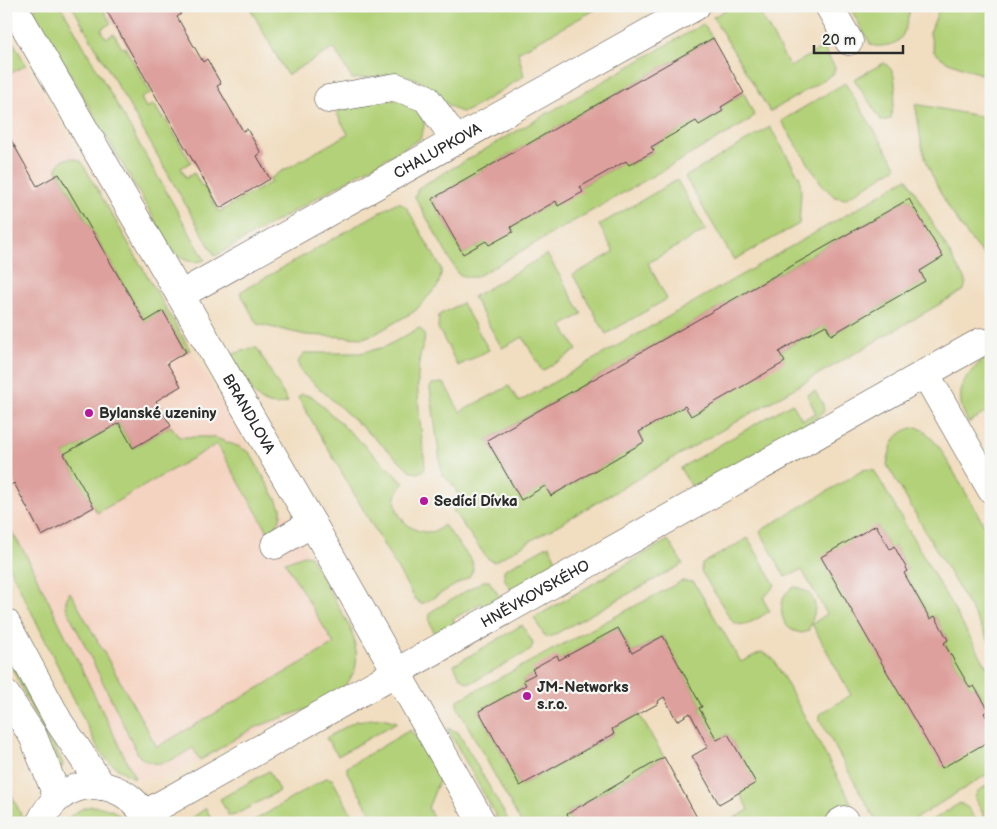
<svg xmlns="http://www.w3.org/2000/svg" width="997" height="829" viewBox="0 0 997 829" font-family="'Balsamiq Sans',sans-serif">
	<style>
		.built { fill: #f5d3c1 }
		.green { fill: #b2d178; stroke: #6e7e52; fill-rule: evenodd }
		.building { fill: #dea09c }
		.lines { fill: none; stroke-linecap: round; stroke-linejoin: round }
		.minor-casing { stroke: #494641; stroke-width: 29 }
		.minor { stroke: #fff; stroke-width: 28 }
		.poi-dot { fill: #b5179e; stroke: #f6f6f2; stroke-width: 2 }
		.labels { text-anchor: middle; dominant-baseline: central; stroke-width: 4.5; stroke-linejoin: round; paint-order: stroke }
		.street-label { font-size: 15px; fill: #2b2b2b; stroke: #f6f6f2 }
		.poi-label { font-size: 15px; font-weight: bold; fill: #2b2b2b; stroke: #f6f6f2; text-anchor: start }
	</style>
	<rect width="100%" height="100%" fill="#f6f6f2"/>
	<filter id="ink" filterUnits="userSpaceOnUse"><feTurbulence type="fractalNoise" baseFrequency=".02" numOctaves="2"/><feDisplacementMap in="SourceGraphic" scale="10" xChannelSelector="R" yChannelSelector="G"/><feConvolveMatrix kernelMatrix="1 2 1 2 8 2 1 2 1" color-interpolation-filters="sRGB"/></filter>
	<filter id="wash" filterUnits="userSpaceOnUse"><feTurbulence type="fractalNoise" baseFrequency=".0096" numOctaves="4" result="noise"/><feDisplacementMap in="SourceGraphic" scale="20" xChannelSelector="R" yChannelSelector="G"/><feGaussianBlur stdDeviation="1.12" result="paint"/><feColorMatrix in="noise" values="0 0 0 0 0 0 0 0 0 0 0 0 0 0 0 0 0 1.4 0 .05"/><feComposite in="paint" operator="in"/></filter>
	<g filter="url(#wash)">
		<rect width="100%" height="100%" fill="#f1ddbf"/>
		<path class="built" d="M6 30 310 556 351 629 355 642 356 657 353 674 319 704 224 747 173 775 163 778 140 779 135 778 26 555 6 523Z"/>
		<path class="green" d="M39 6H61L205 260C193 264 184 261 174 253L33 10Z
			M72 6H101L111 23 101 29 106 38 114 34 122 48 125 47 151 93 141 98 146 108 154 104 162 118 164 117 191 162 181 168 186 178 194 173 202 187 204 186 219 212 271 182 270 179 277 174 348 134 336 112 382 99 412 102C424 118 428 119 420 139L215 256Z
			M249 6H602L518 52 524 76 473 108C470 109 466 112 462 112 449 111 427 82 411 77 395 72 369 78 352 79L334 48 287 75Z
			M733 6H756L790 67 820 49 825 50 835 68 833 74 770 112 713 17Z
			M849 6H911C906 22 907 42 888 45 882 46 877 47 871 45Z
			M940 6H991V78L946 61 934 52 930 33Z
			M703 24 713 38 432 199 463 254 626 161 629 165 653 152 651 147 696 121 699 125 723 111 721 107 744 93 754 115 749 121 476 277H467L458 274 415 197 418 188Z
			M10 36 26 65 6 76V38Z
			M884 63C902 73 893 101 891 118L887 120H881L854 79Z
			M845 83 897 167 845 199 835 197 823 186 781 121Z
			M915 104 989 118 991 124V262C965 239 934 187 924 154 919 138 919 120 915 104Z
			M770 127 800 178 801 194 799 224 734 260 685 177Z
			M72 158 81 161 190 350 186 352 163 311 145 322 57 170C58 161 63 159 72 158Z
			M907 178 966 282 964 290 494 562 487 558 453 511C465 498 454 483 442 475L430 388 432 384 444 383 460 412 509 386 519 402 853 211ZM909 199 942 257 920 271 925 281 831 335 826 325 779 352 784 361 691 416 685 406 639 432 644 442 551 496 545 486 521 499 487 440Z
			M677 180 706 230 648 263 667 299 606 334 573 275 614 252 599 225Z
			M396 203H401L407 208 441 268V274L438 286 415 311 375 334 363 338 306 335 257 324 240 292Z
			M547 254 582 314 562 326 577 350 542 371 523 337 502 348 473 297Z
			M462 303 489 350 458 366 438 328 439 315Z
			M419 328C428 334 424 343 421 352 413 385 422 432 425 467L423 471 417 473 412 472 300 371 298 362 304 353H360L385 347Z
			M251 348H257L288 402C257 416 243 376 231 355Z
			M991 354V409L968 423C966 417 962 410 961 403 958 380 974 367 991 354Z
			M815 391 823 404 824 411 817 418 694 488 691 486 680 468 792 403 802 420 816 413 807 395Z
			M302 394 313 397 404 483C402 486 399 489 397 493 388 519 424 545 444 525L472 561 473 570 469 577 426 602 421 604 415 599 298 397Z
			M119 423 133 448 171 426 179 437H213L240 447 250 453 281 508C282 520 277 526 268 532L217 444 97 513 64 454Z
			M917 427 925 431 940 448 991 537V644L887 465C891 445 893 431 917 427Z
			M865 469 874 470 991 674V724L984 713 988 710 975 686 970 688 944 643 948 640 935 616 930 619 904 573 908 570 895 546 890 549 877 526 822 557 991 740V772L908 823H877L820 720V714L851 695 812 624 827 614 802 570 785 577 760 531Z
			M6 523 26 555 135 778C119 771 106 762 97 746L6 560Z
			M748 538 775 585 764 598 766 605 770 611C759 617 743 631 732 621L701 571 702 564Z
			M668 540 683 564 548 638 544 635 534 618Z
			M549 545 558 564 557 567 513 593 504 578V570Z
			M304 555 310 556 351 629C355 643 360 661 353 674 337 706 286 714 257 727 237 736 219 750 200 760L193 748C175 758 158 772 139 756L66 607V600L70 592 157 747 334 644 285 562Z
			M483 581H489L502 600 484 609 481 603 453 619 456 626 436 635C431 626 426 621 432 611Z
			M682 581 694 582 741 662 761 652 768 655 774 660 851 802 815 823H730L729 821 749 810 739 792 755 782 728 734 717 740 699 708 702 707 663 636 632 653 618 628 559 660 557 656 535 674 523 680 526 685 479 711 520 786 614 734 612 729 639 714 664 757 567 813 572 823H521L457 706 458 700Z
			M796 587C822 595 816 612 808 631L802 633C797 632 792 631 788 627 777 616 780 590 796 587Z
			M522 625 533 643 531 650 471 683C462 683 458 673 454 665Z
			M6 642 63 764 62 768 59 766 6 655Z
			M382 718 397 722 338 756 326 738 356 721Z
			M447 728 458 732 510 823H500Z
			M410 730 418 739 440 778 428 808 436 823H376L347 772V767Z
			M269 771 279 791 235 815 229 816 220 799Z
			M326 778 332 779 352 815V818L345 823H250Z
			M6 783 24 821V823H6Z
			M991 784V823H988L975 799C975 790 985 787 991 784Z
			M960 803 968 808 978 823 972 821 969 823H928Z
			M91 806C106 807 118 810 126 823H64C72 813 80 809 91 806Z
			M206 808 213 823H185Z"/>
		<g id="blocks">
			<path class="building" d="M104 6H177L181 14 177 17 203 62 207 59 221 84 217 86 243 131 247 129 261 153 257 156 270 179 220 208Z
				M713 38 744 93 721 107 723 111 699 125 696 121 651 147 654 151 629 165 626 161 580 187 583 192 558 206 556 201 511 227 513 232 489 245 486 241 463 254 432 199Z
				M6 131 37 186 59 174 145 322 163 311 186 352 167 363 181 386 156 401 171 426 133 448 119 423 64 454 94 507 42 536 14 483 6 488Z
				M909 199 943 257 920 271 925 281 831 335 826 325 802 338 779 352 785 362 691 416 685 406 639 432 644 442 551 496 545 486 521 500 487 440Z
				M876 525 890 549 894 546 908 571 904 573 930 619 935 616 948 640 944 643 970 688 974 686 989 710 984 713 991 724V740L942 768 821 557Z
				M618 628 632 653 663 636 702 707 699 708 717 740 728 734 756 783 719 804 692 756 708 747 690 713 677 721 664 697 658 701 659 703 612 729 614 734 520 786 479 711 526 685 523 680 535 674 532 669 557 655 559 660Z
				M664 757 700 823H572L567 814Z"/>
		</g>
	</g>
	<g filter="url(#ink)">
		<use href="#blocks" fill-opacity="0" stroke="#494641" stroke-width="1"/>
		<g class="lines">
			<g class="minor-casing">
				<g id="minor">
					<path id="s1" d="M13 6 312 523 482 823"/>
					<path d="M829 6 849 41"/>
					<path d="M328 99 396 87 426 98 456 140"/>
					<path id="s2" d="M180 295 696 6"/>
					<path d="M925 373 991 489"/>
					<path d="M275 545 312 523"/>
					<path d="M6 623 59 722 102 786"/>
					<path d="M6 695 33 736 58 798"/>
					<path id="s3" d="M145 814 981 342"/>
					<path d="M40 823C45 813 50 804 58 798 89 773 134 787 148 823"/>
					<path d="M839 823 844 820"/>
				</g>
			</g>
			<use href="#minor" class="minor"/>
		</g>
	</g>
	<g class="poi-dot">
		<circle cx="89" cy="413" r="5"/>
		<circle cx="424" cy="501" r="5"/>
		<circle cx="527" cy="696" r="5"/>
	</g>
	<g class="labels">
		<g class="street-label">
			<text stroke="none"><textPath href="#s2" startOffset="295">CHALUPKOVA</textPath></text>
			<text stroke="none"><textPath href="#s1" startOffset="471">BRANDLOVA</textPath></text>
			<text stroke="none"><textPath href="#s3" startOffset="448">HNĚVKOVSKÉHO</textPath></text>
		</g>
		<g class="poi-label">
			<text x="99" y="413">Bylanské uzeniny</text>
			<text x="434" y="501">Sedící Dívka</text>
			<text x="537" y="687">JM-Networks<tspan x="537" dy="17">s.r.o.</tspan></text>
		</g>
	</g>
	<rect width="997" height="829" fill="none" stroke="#f6f6f2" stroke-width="25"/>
	<path d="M814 45v8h89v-8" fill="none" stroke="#2b2b2b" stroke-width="2.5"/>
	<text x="822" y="45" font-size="15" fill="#2b2b2b" stroke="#f6f6f2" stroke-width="4" paint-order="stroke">20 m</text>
</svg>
